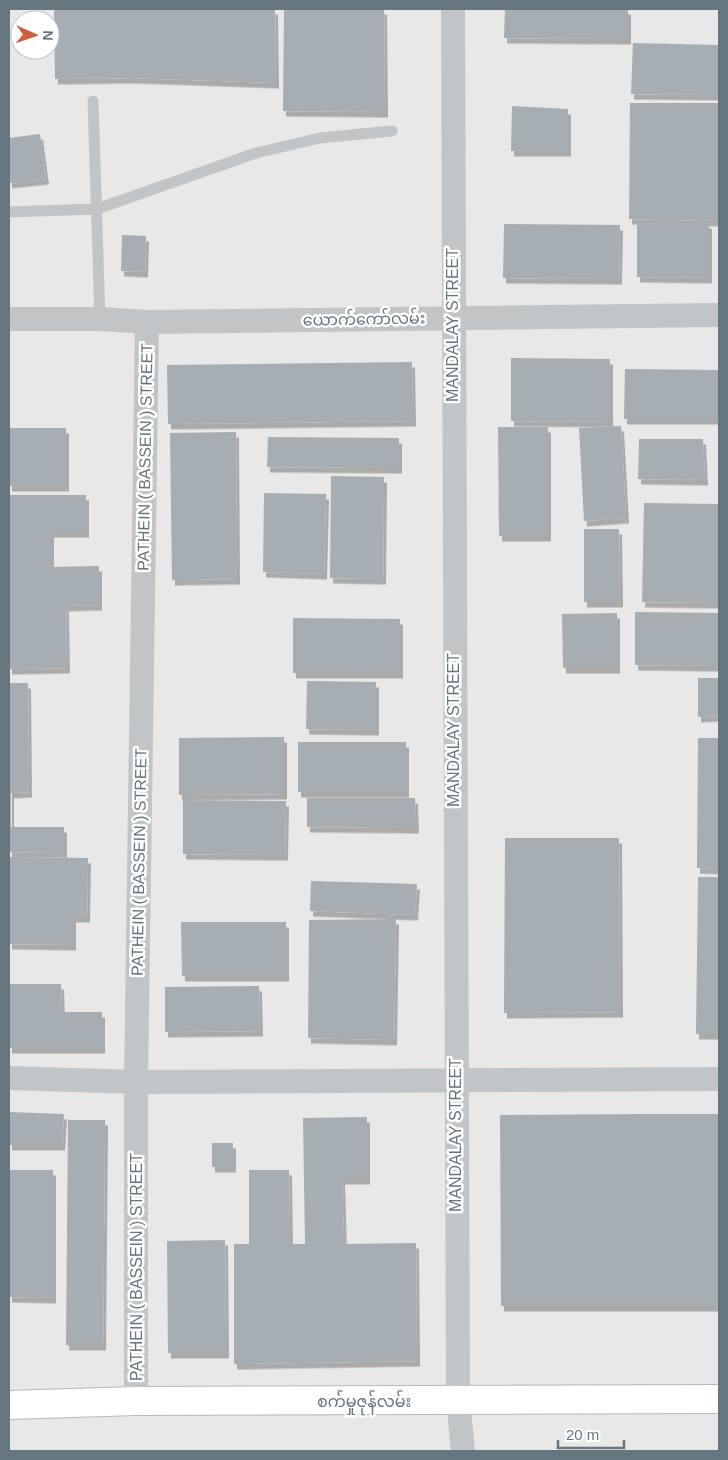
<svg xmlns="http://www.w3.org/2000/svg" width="728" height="1460" viewBox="0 0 728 1460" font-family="Helvetica,'Noto Sans Myanmar',sans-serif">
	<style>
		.built { fill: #e7e8e7; fill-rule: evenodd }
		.building { fill: #a6aeb3; filter: url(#shadow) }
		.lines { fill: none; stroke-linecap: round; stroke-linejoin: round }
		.secondary-casing { stroke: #b3b9bd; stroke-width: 30 }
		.lane { stroke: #c1c5c8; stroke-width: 11 }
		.street { stroke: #c1c5c8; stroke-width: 24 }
		.secondary { stroke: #fff; stroke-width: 28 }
		.labels { text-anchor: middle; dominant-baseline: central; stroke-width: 5; stroke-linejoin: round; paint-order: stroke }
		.street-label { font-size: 16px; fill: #66767f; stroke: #fff }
	</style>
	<defs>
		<filter id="shadow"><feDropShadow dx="3" dy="5.5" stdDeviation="0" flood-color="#0004"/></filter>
	</defs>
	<rect width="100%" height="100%" fill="#f9f9f7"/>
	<path class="built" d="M9 9H719V1451H9ZM20 20H50V50H20Z"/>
	<path class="building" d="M54 9H275L276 83 132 78 55 79Z
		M284 9H384L385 112 283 111Z
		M505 9H628V39L504 38Z
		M633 43 719 45V95L631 94Z
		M630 103H719V221L629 219Z
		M512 106 568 109V151H511Z
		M40 134 46 179 9 183V138Z
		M637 223H709V278L637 277Z
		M504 224 620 225 619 279 503 278Z
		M122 235 146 236 145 272 121 271Z
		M511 358 610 359V422L511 421Z
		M412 362 413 421 168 424 167 365Z
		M625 369 719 370V419H624Z
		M621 426 626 518 584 521 579 428Z
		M498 427H548V536H499Z
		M9 428H66V486H9Z
		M236 432 237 579 172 580 170 433Z
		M268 437 399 438V468L267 467Z
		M639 439H703L705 480 638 479Z
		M331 476 384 477 383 579 330 578Z
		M264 493 326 494 324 574 263 572Z
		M9 495H86V532H51V567L99 566V605L60 606H66L67 668 9 669Z
		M644 503 719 504V603L642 602Z
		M584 529H619L620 602H584Z
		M635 612 719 613V666L635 665Z
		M617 613V668H563L562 614Z
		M293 618 400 619V673H293Z
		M698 678H719V716L698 717Z
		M307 681 376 682V730L306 729Z
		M9 683H28L29 792 11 793V827H64V853L9 852Z
		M284 737V794L179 795V738Z
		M698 738H719V869L697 868Z
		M298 742H406V792H298Z
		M307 798H415L416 828 307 827Z
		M183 800 286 801 285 855 183 854Z
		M505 838H619L620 1012 504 1013Z
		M9 857 88 858 87 917H73V945L9 944Z
		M698 877H719V1034H696Z
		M311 881 417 884 415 915 310 911Z
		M396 919 394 1040 308 1038 309 920Z
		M181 922H286V976H182Z
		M9 984H61L62 1012H102V1048H9Z
		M259 986 260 1031 165 1032V987Z
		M9 1112 64 1114 62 1145H9Z
		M642 1114H719V1306H501L500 1115Z
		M367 1117V1179H342L344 1244 416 1243 417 1361 234 1364V1244H249V1170H289L290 1244H305L303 1118Z
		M68 1120H105L103 1345H66Z
		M212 1143H233V1167H212Z
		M9 1170H53V1298L9 1297Z
		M225 1240 226 1353H168L167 1241Z"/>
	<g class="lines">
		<g class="secondary-casing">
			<path id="secondary" d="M9 1405 136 1401 719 1399"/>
		</g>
		<path class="lane" d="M93 101 100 319
			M9 212 97 209 256 153 320 138 392 131"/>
		<path class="street" d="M453 9C451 473 453 937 458 1400L463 1451
			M9 319H100L147 322 719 315
			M9 1078 136 1082 719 1079
			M136 1401V1082L147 322"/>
		<use href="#secondary" class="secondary"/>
	</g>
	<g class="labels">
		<g class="street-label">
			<text transform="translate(364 319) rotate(-1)">ယောက်ကော်လမ်း</text>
			<text transform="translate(452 325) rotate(-90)">MANDALAY STREET</text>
			<text transform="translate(145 457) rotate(-89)">PATHEIN ( BASSEIN ) STREET</text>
			<text transform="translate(453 730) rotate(-90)">MANDALAY STREET</text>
			<text transform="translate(139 862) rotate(-89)">PATHEIN ( BASSEIN ) STREET</text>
			<text transform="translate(455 1135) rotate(-90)">MANDALAY STREET</text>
			<text transform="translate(136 1267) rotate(-90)">PATHEIN ( BASSEIN ) STREET</text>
			<text x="364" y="1401">စက်မှုဇုန်လမ်း</text>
		</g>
	</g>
	<rect width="728" height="1460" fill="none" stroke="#66767f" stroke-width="20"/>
	<g transform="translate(35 35) rotate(92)"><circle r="24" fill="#ffffff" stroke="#c2c8cc"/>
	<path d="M0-4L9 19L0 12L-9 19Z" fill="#d15c3f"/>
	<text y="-8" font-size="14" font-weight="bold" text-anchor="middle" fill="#66767f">N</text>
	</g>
	<path d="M558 1440v8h66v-8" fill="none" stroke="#66767f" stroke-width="2.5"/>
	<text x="566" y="1440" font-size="15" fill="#66767f" stroke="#ffffff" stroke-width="4" paint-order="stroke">20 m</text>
</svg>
